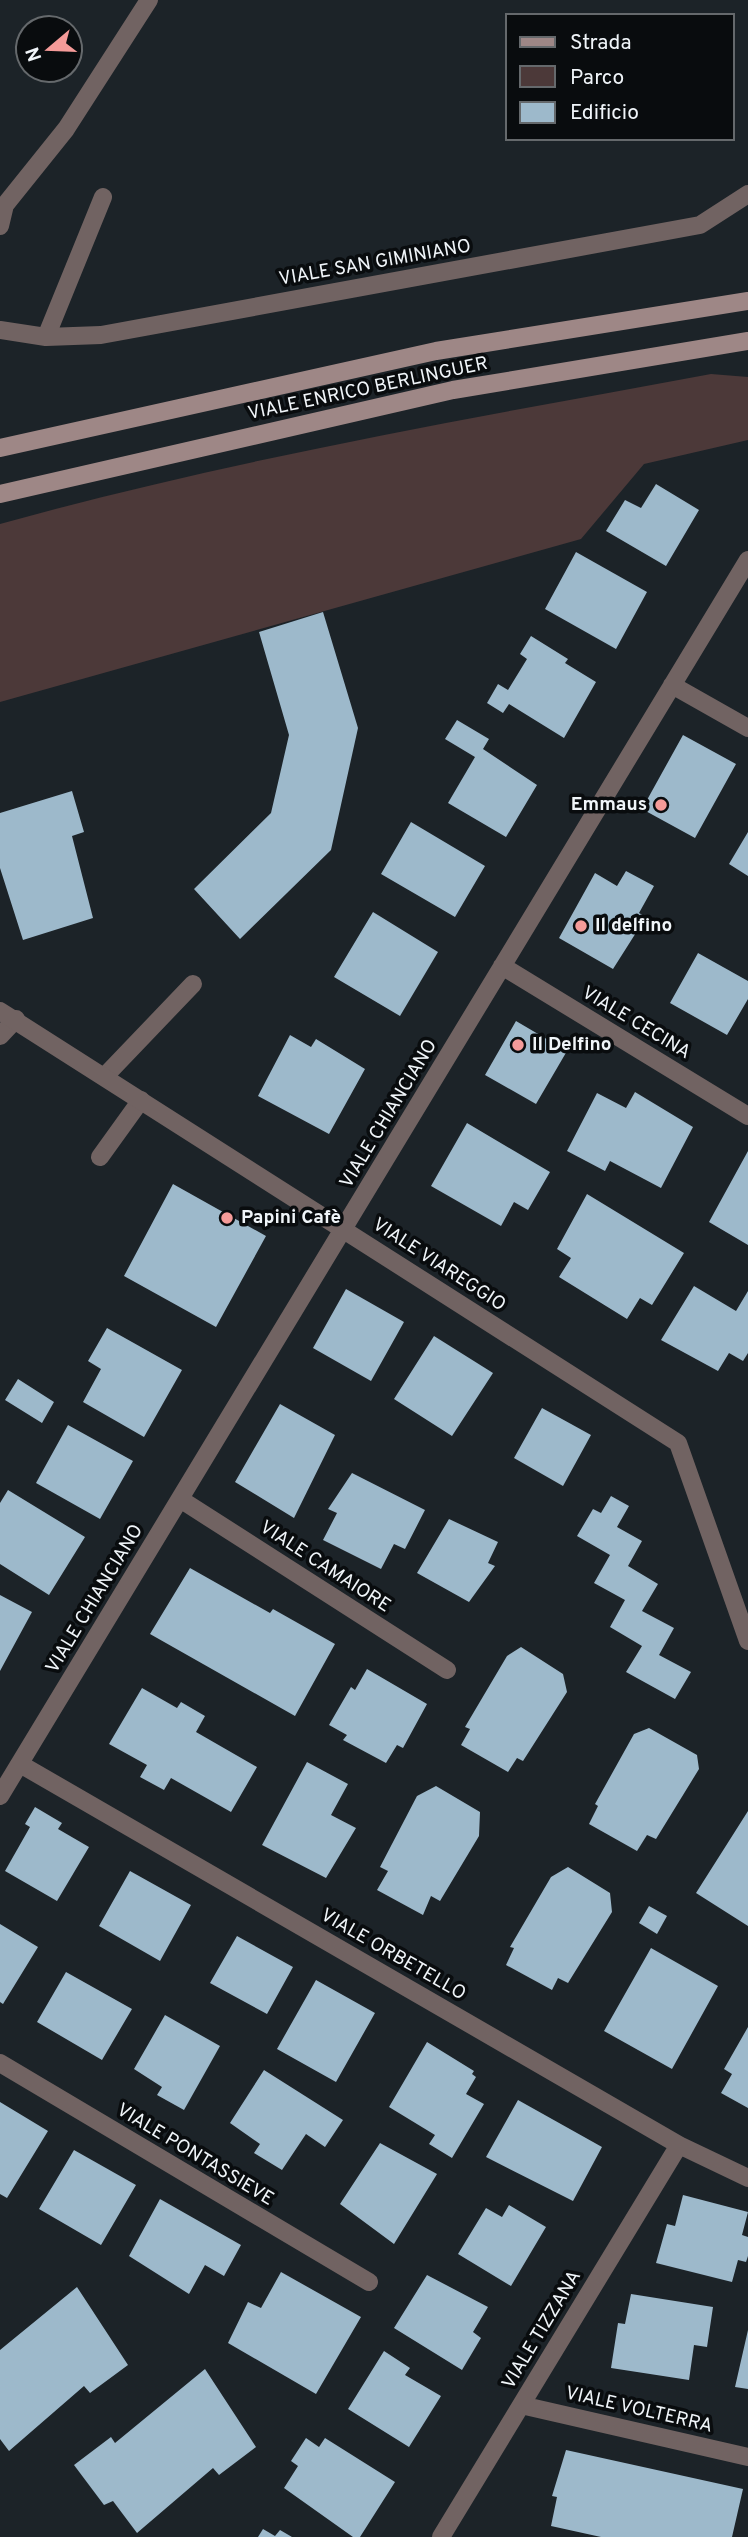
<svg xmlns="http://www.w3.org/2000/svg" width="748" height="2537" viewBox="0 0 748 2537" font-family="Overpass,sans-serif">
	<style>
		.green { fill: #4c3939 }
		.building { fill: #9db9cb }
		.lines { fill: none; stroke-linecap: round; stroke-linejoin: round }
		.lane { stroke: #716362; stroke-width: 18 }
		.street { stroke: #716362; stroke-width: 18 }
		.secondary { stroke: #9e8786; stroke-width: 18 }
		.poi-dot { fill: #f59b99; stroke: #090c0e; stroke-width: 2.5 }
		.labels { text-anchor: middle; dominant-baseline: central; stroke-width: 7; stroke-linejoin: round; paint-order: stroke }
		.street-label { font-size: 19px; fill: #f0f5f9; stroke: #090c0e }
		.poi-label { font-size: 19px; font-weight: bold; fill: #f0f5f9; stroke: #090c0e; text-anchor: start }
	</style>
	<rect width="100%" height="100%" fill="#1c2328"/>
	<path class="green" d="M711 374 748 377V440L644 464 581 539 0 702V524C233 459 473 418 711 374Z"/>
	<path class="building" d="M656 484 699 510 666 566 606 531 625 500 641 508Z
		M576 552 647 592 616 649 545 609Z
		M323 612 358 728 331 850 240 939 194 889 271 813 289 735 259 632Z
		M531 636 568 659 565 663 596 682 564 738 509 704 503 713 487 703 498 684 508 690 527 659 520 654Z
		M457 720 489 739 483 749 537 785 506 837 448 803 475 757 445 739Z
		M683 735 736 764 695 838 642 809Z
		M72 791 84 832 72 836 93 918 23 940 0 868V813Z
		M411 822 485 866 455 917 381 874Z
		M748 832V876L729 864Z
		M626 871 654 886 639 913 646 917 613 969 559 938 595 873 617 886Z
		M373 912 438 952 400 1016 334 977Z
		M698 953 748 981V999L727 1035 670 1003Z
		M516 1021 567 1051 536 1104 485 1075Z
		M290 1035 311 1047 316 1039 365 1069 329 1134 258 1096Z
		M635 1092 693 1127 661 1188 610 1161 605 1171 567 1151 597 1093 626 1108Z
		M467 1123 550 1172 528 1210 514 1202 501 1226 431 1186Z
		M748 1151V1245L709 1222Z
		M173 1184 266 1236 216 1327 124 1276Z
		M587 1194 684 1253 652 1305 640 1298 627 1319 559 1277 571 1258 557 1249Z
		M694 1286 736 1311 748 1291V1353L743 1361 729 1353 718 1371 661 1340Z
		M346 1289 404 1322 371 1381 313 1348Z
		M107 1328 182 1370 144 1437 83 1402 101 1369 88 1361Z
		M434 1336 493 1373 452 1436 394 1399Z
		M18 1379 54 1402 42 1423 5 1400Z
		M280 1404 335 1435 294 1518 235 1482Z
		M542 1408 591 1435 563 1486 514 1458Z
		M68 1425 133 1461 100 1519 36 1483Z
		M352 1473 425 1510 405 1549 394 1544 381 1569 323 1540 337 1513 328 1509Z
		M8 1490 85 1537 49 1595 0 1564V1503Z
		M611 1496 629 1506 617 1527 642 1541 628 1566 658 1584 642 1611 674 1628 659 1655 691 1672 675 1699 626 1672 642 1646 610 1627 625 1600 594 1583 610 1555 577 1536 593 1509 601 1513Z
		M449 1519 498 1542 488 1563 495 1566 469 1602 417 1573Z
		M190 1568 270 1613 273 1609 335 1644 295 1716 150 1634Z
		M0 1595 32 1612 0 1671Z
		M521 1647 563 1674 567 1692 523 1761 517 1758 508 1772 461 1745 470 1729 465 1727 507 1656Z
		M367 1669 427 1704 403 1748 397 1745 386 1763 343 1740 347 1735 329 1725 351 1687 355 1690Z
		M142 1688 177 1708 181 1702 205 1716 196 1732 257 1767 231 1812 171 1778 164 1790 140 1777 147 1765 109 1744Z
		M649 1728 697 1755 699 1769 656 1839 647 1835 637 1851 589 1824 598 1806 595 1804 634 1734Z
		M307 1762 348 1784 331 1815 356 1828 326 1878 262 1845Z
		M436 1786 480 1812 479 1836 440 1901 431 1896 423 1915 377 1890 388 1871 380 1867 417 1796Z
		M35 1807 62 1823 58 1829 89 1847 57 1901 5 1871 30 1827 25 1824Z
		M748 1811V1926L696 1893Z
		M568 1867 610 1893 612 1912 568 1983 558 1978 552 1990 506 1965 514 1948 510 1947 551 1877Z
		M130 1871 191 1905 160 1961 99 1926Z
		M649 1906 667 1916 657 1934 639 1923Z
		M0 1924 38 1947 3 2004 0 2002Z
		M237 1936 293 1967 267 2014 210 1983Z
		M651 1948 718 1986 672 2069 604 2031Z
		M66 1972 132 2009 102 2060 37 2022Z
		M316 1980 375 2013 336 2082 277 2049Z
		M165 2015 220 2046 184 2110 157 2095 162 2087 134 2069Z
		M748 2027V2108L721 2093 732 2074 724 2069Z
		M427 2042 474 2071 472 2074 476 2077 466 2094 484 2104 452 2158 429 2144 435 2135 389 2107Z
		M264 2070 343 2120 325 2147 306 2134 282 2170 254 2153 260 2144 230 2123Z
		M518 2100 602 2147 573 2201 486 2157Z
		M0 2102 48 2131 7 2198 0 2194Z
		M380 2143 437 2174 394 2244 340 2204Z
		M74 2150 136 2185 101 2245 39 2209Z
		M683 2195 748 2212 742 2235 748 2237V2256L746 2262 738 2260 732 2282 656 2263 667 2224 675 2226Z
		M160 2199 241 2245 224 2276 205 2265 189 2294 129 2256Z
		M509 2205 546 2227 511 2286 458 2254 486 2208 502 2217Z
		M281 2272 361 2317 316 2394 228 2343 248 2302 261 2308Z
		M427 2275 488 2307 473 2332 481 2338 462 2370 394 2328Z
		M77 2287 128 2365 90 2393 84 2386 9 2451 0 2439V2350Z
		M631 2294 713 2307 707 2347 694 2345 689 2380 611 2368 618 2323 625 2324Z
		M748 2330V2389L735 2387Z
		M384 2351 410 2368 405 2375 441 2396 409 2447 348 2409Z
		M205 2369 256 2447 219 2475 213 2468 137 2533 113 2501 104 2505 74 2465 111 2437 115 2443Z
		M306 2438 319 2447 325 2438 395 2482 360 2537H353L284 2488 298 2466 291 2461Z
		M566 2450 743 2489 732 2537H601L551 2526 557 2497 552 2496Z
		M263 2529 275 2536 280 2530 292 2537H258Z"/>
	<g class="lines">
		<path class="lane" d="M0 226 5 205 66 129 149 0
			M0 330 46 337 101 335 700 225 748 194
			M46 337 103 197
			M0 1036 16 1019
			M105 1076 193 984
			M100 1157 141 1100"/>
		<path class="street" d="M672 685 748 728
			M502 966 748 1116
			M0 1011 678 1443 748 1641
			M180 1499 447 1670
			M20 1764 679 2145 748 2178
			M0 1796 748 560
			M0 2063 369 2282
			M521 2405 748 2457
			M441 2537 679 2145"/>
		<path class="secondary" d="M0 448 436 351 748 301
			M0 494 453 390 748 341"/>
	</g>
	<g class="poi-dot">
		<circle cx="661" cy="805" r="7"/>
		<circle cx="581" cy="926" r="7"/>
		<circle cx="518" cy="1045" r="7"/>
		<circle cx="227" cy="1218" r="7"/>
	</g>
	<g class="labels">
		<g class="street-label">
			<text transform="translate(375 263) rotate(-10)">VIALE SAN GIMINIANO</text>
			<text transform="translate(368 389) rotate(-12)">VIALE ENRICO BERLINGUER</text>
			<text transform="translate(636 1023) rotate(31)">VIALE CECINA</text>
			<text transform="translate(389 1114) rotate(-59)">VIALE CHIANCIANO</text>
			<text transform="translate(439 1265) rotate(33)">VIALE VIAREGGIO</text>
			<text transform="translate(325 1567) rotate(33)">VIALE CAMAIORE</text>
			<text transform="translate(95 1599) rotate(-59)">VIALE CHIANCIANO</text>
			<text transform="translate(393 1955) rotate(30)">VIALE ORBETELLO</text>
			<text transform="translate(195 2155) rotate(31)">VIALE PONTASSIEVE</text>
			<text transform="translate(542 2330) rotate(-59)">VIALE TIZZANA</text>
			<text transform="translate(639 2410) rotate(13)">VIALE VOLTERRA</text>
		</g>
		<g class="poi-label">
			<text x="647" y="805" text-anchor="end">Emmaus</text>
			<text x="595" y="926">Il delfino</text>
			<text x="532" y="1045">Il Delfino</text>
			<text x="241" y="1218">Papini Cafè</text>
		</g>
	</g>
	<rect x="506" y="14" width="228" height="126" fill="#090c0e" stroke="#65696c" stroke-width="2"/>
	<rect x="520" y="37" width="35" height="10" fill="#9e8786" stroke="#65696c" stroke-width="2"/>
	<text x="570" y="49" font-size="21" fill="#f0f5f9">Strada</text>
	<rect x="520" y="66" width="35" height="21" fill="#4c3939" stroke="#65696c" stroke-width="2"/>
	<text x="570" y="84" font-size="21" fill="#f0f5f9">Parco</text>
	<rect x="520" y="102" width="35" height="21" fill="#9db9cb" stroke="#65696c" stroke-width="2"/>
	<text x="570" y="119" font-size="21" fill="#f0f5f9">Edificio</text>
	<g transform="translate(49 49) rotate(251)"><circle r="33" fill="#090c0e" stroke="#65696c" stroke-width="2"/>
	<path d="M0-5L12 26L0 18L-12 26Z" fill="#f59b99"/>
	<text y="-10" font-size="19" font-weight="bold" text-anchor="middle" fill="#f0f5f9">N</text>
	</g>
</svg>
